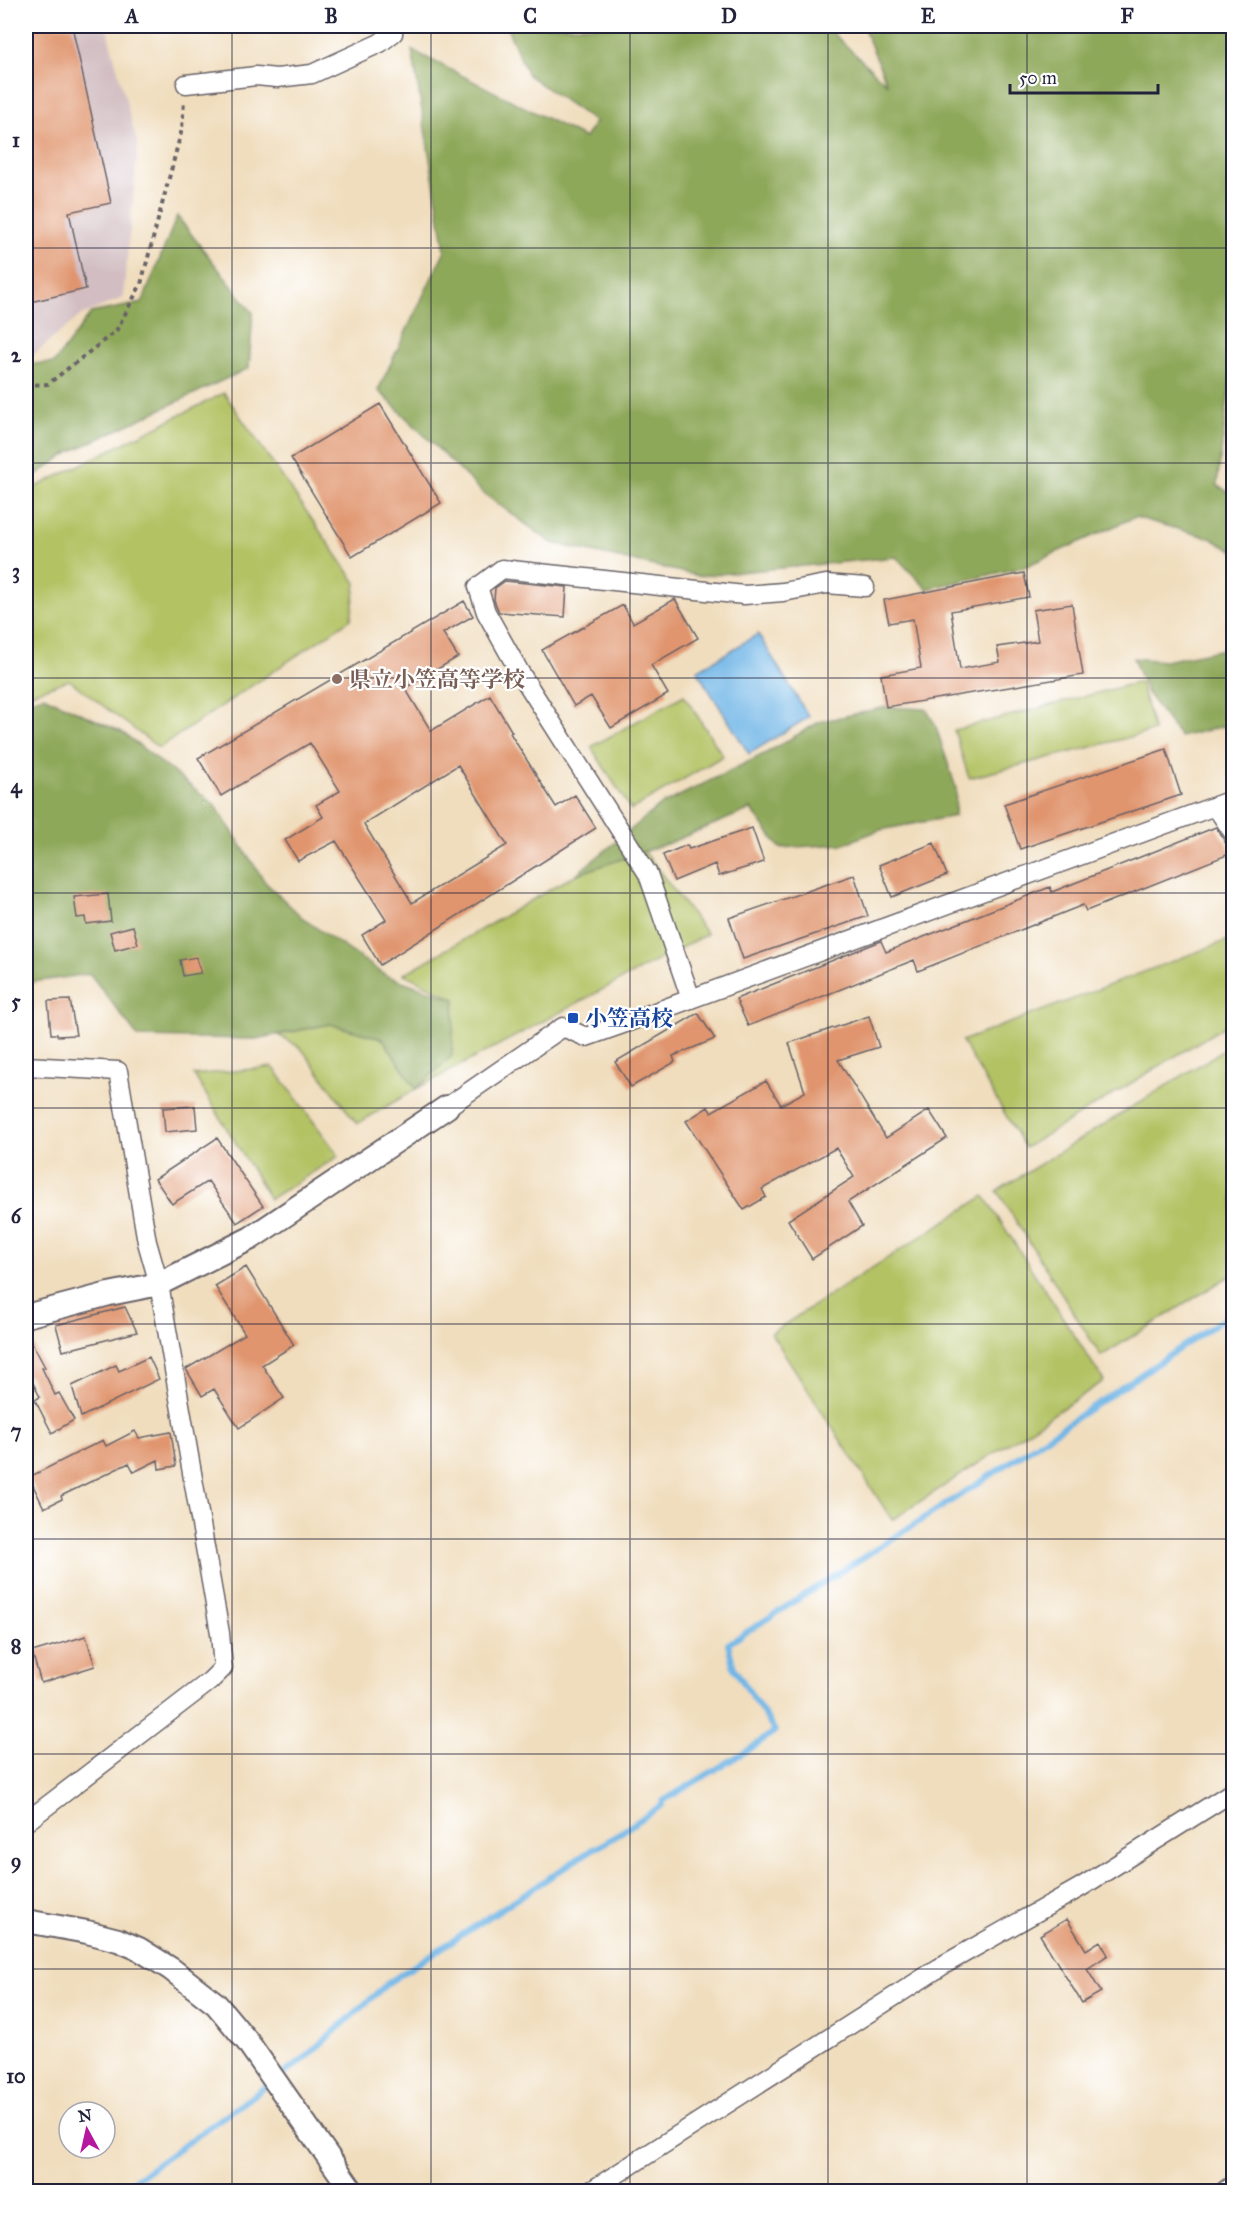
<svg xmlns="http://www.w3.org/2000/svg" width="1259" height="2217" viewBox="0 0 1259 2217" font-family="'IM FELL Great Primer','Noto Serif JP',serif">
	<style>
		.industrial { fill: #d2bec2 }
		.green { fill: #b3c264; stroke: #6a7250; stroke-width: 1.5 }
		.forest { fill: #8ea85a; stroke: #58654a; stroke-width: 1.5 }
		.water { fill: #6fb5e6; stroke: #486c90; stroke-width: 1.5 }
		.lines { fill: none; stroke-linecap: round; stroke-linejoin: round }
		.stream { stroke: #6fb5e6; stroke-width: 6 }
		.building { fill: #e0956e; fill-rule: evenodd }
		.minor-casing { stroke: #6a6368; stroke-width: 21 }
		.tertiary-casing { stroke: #6a6368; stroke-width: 26 }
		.path { stroke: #6a6368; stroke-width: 4; stroke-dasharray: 4.5 4.5; stroke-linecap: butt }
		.minor { stroke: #fff; stroke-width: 18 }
		.tertiary { stroke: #fff; stroke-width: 22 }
		.grid { fill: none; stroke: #22223b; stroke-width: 1.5; stroke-opacity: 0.55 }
		.education-dot { fill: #8d6e63; stroke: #fff; stroke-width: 2 }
		.transit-dot { fill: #1a4fb4; stroke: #fff; stroke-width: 2 }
		.labels { text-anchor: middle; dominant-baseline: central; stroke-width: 4.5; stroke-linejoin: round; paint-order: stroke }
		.education-label { font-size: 22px; font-weight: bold; fill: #785e54; stroke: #fff; text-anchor: start }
		.transit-label { font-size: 22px; font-weight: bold; fill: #164399; stroke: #fff; text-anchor: start }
		.neatline { fill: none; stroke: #22223b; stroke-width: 2 }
		.grid-label { font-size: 20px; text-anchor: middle; font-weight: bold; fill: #22223b }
	</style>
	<rect width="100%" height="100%" fill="#fff"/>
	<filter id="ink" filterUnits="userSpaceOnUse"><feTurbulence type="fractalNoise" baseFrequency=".0167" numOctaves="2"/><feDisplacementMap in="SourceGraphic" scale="12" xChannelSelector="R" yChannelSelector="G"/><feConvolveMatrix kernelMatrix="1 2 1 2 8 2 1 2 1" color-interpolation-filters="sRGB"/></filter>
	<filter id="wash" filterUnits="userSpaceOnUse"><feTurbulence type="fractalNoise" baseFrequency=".008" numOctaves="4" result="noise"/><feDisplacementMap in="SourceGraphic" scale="24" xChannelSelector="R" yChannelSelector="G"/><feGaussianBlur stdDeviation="1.35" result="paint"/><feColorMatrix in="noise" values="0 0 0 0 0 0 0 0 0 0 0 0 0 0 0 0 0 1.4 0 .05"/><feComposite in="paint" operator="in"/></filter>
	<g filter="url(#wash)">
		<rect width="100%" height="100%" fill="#f0ddbd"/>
		<path class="industrial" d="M26 26H106L138 146 123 298 81 315 33 355 26 357Z"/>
		<path class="green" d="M224 393 356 583 351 619 159 748 69 680 26 695V492Z
			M1140 682 1154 731 969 778 954 730Z
			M684 695 723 756 631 810 591 747Z
			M644 851 707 934 416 1089 357 1124 301 1048 278 1035 330 1024 383 1039 416 1088 455 999 404 974 575 875Z
			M1233 938V1021L1025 1148 962 1041Z
			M1233 1044V1274L1101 1356 997 1191Z
			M273 1067 339 1156 270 1199 194 1075Z
			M984 1196 1104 1381 892 1520 771 1333Z"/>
		<path class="forest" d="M506 26H825L887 84 863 26H1233L1234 371 1231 375 1217 485 1233 495V551L1210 538 1135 517 1024 567 927 589 896 557 699 576 552 543 483 493 378 390 445 250 412 50 585 138 595 122 528 75Z
			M177 216 253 313 249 368 70 452 26 481V364L54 363 91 313 142 303Z
			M1233 645V724L1180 737 1147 693 1133 658 1165 661 1229 648Z
			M43 696 122 732 215 805 265 882 305 920 387 976 455 999 452 1056 416 1089 383 1039 330 1024 256 1039 138 1037 90 974 26 983V701Z
			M886 707 926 709 935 724 956 788 955 816 880 830 843 844 780 848 751 809 669 843 575 875 661 805 768 752 819 722Z"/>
		<path class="water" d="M758 634 809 717 749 754 697 671Z"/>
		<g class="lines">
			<path class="stream" d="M118 2192 303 2060 388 1983 593 1849 602 1845 662 1805 663 1801 753 1747 775 1731 734 1668 728 1644 982 1481 1234 1312"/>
		</g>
		<g id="blocks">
			<path class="building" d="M26 26H72L111 203 69 212 86 289 26 303Z
				M380 404 441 503 352 557 291 458Z
				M1024 573 1029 597 951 611 960 669 1000 662 997 647 1038 641 1033 610 1072 604 1083 675 886 707 881 675 921 668 913 619 889 623 884 600Z
				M505 581 567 587 565 617 499 612 494 600 495 588Z
				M675 599 698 638 651 665 668 694 611 728 591 696 574 706 542 650 623 605 633 623Z
				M464 601 473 616 443 633 458 657 405 688 431 731 490 695 512 732 510 733 556 807 575 795 596 828 380 965 362 935 386 920 336 841 298 861 285 840 323 817 316 805 340 791 310 743 221 796 198 758ZM458 765 507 845 412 903 364 824Z
				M1166 749 1181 795 1020 849 1004 804Z
				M1216 827 1232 853 1086 911 1083 905 918 971 914 960 748 1026 736 999 881 941 886 952 1050 887 1052 892Z
				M752 828 764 862 719 876 715 864 674 881 663 855 687 845 689 849Z
				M934 843 947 875 892 897 879 865Z
				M854 875 868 916 743 959 729 918Z
				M108 894 111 921 86 924 85 917 77 918 74 897Z
				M133 926 138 944 115 950 110 932Z
				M196 957 201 973 183 976 180 960Z
				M70 1000 76 1035 57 1036V1034H51L48 1001Z
				M698 1013 715 1039 673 1056 675 1062 631 1087 615 1062Z
				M869 1016 879 1047 838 1060 886 1138 929 1110 947 1138 848 1202 862 1226 812 1259 788 1220 854 1177 836 1148 762 1189 766 1197 744 1210 686 1121 708 1107 711 1112 766 1081 781 1105 805 1092 789 1043Z
				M195 1106 197 1129 165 1132 163 1108Z
				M217 1138 263 1206 237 1223 208 1181 172 1204 155 1179Z
				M246 1267 294 1345 262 1365 284 1398 239 1428 214 1389 202 1396 186 1369 245 1334 215 1286Z
				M125 1307 137 1332 63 1351 56 1325Z
				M26 1332 45 1367 42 1368 55 1395 59 1393 74 1420 52 1433 35 1400 40 1397 29 1375 26 1377Z
				M149 1357 159 1379 81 1417 72 1386 116 1365 119 1371Z
				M135 1431 139 1438 171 1432 176 1466 159 1469 158 1460 134 1472 129 1463 61 1496 62 1499 44 1508 29 1477 103 1440 106 1446Z
				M86 1636 95 1666 41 1683 32 1652Z
				M1067 1919 1086 1950 1100 1941 1108 1955 1087 1969 1101 1992 1082 2003 1040 1935Z"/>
		</g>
	</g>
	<g filter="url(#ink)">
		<use href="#blocks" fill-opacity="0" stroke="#6a6368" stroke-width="1.5"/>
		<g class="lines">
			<g class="minor-casing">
				<path id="minor" d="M186 84 256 76 277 78 312 74 380 43 393 33 391 26
					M1216 807 1234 834
					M691 999 648 874 519 671 486 612 478 587 502 569 744 595 783 592 826 584 865 587
					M26 1066 118 1071 147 1242 159 1284 220 1633 223 1668 210 1681 26 1822
					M447 1107 563 1027 586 1037 620 1025 1234 799
					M589 2192 945 1964 1081 1887 1234 1791"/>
			</g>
			<g class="tertiary-casing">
				<path id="tertiary" d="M26 1316 109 1294 159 1284 251 1238 447 1107
					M26 1921 87 1932 118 1940 139 1949 171 1969 216 2004 247 2041 353 2192
					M1227 2192 1234 2187"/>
			</g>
			<path class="path" d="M26 385 48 384 116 331 141 284 182 129 184 101"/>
			<use href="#minor" class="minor"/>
			<use href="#tertiary" class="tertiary"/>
		</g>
	</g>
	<path class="grid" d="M232 26V2192M431 26V2192M630 26V2192M828 26V2192M1027 26V2192M26 248H1234M26 463H1234M26 678H1234M26 893H1234M26 1108H1234M26 1324H1234M26 1539H1234M26 1754H1234M26 1969H1234"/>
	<circle class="education-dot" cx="337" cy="679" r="6"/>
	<rect class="transit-dot" x="567" y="1012" width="12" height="12" rx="3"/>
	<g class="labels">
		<g class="education-label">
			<text x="349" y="679">県立小笠高等学校</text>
		</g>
		<g class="transit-label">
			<text x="585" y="1018">小笠高校</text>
		</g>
	</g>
	<rect width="1259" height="2217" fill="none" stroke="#fff" stroke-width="66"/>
	<g transform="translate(87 2130) rotate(352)"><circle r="28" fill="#ffffff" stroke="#a7a7b1" stroke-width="1.5"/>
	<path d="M0-4.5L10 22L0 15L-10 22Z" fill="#b5179e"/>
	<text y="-9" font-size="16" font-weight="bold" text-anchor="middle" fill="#22223b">N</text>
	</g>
	<path d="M1010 84v9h148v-9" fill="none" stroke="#22223b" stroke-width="3"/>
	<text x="1019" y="84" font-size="18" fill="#22223b" stroke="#ffffff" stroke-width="4.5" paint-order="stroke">50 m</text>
	<rect x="33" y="33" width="1193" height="2151" class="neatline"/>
	<g class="grid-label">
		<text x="132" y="23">A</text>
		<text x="331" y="23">B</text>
		<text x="530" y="23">C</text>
		<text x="729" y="23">D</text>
		<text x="928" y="23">E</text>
		<text x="1127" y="23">F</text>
		<text x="16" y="147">1</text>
		<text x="16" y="362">2</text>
		<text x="16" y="578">3</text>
		<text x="16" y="793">4</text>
		<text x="16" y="1008">5</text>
		<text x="16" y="1223">6</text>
		<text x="16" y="1438">7</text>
		<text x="16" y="1653">8</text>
		<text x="16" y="1868">9</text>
		<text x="16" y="2083">10</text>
	</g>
</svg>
